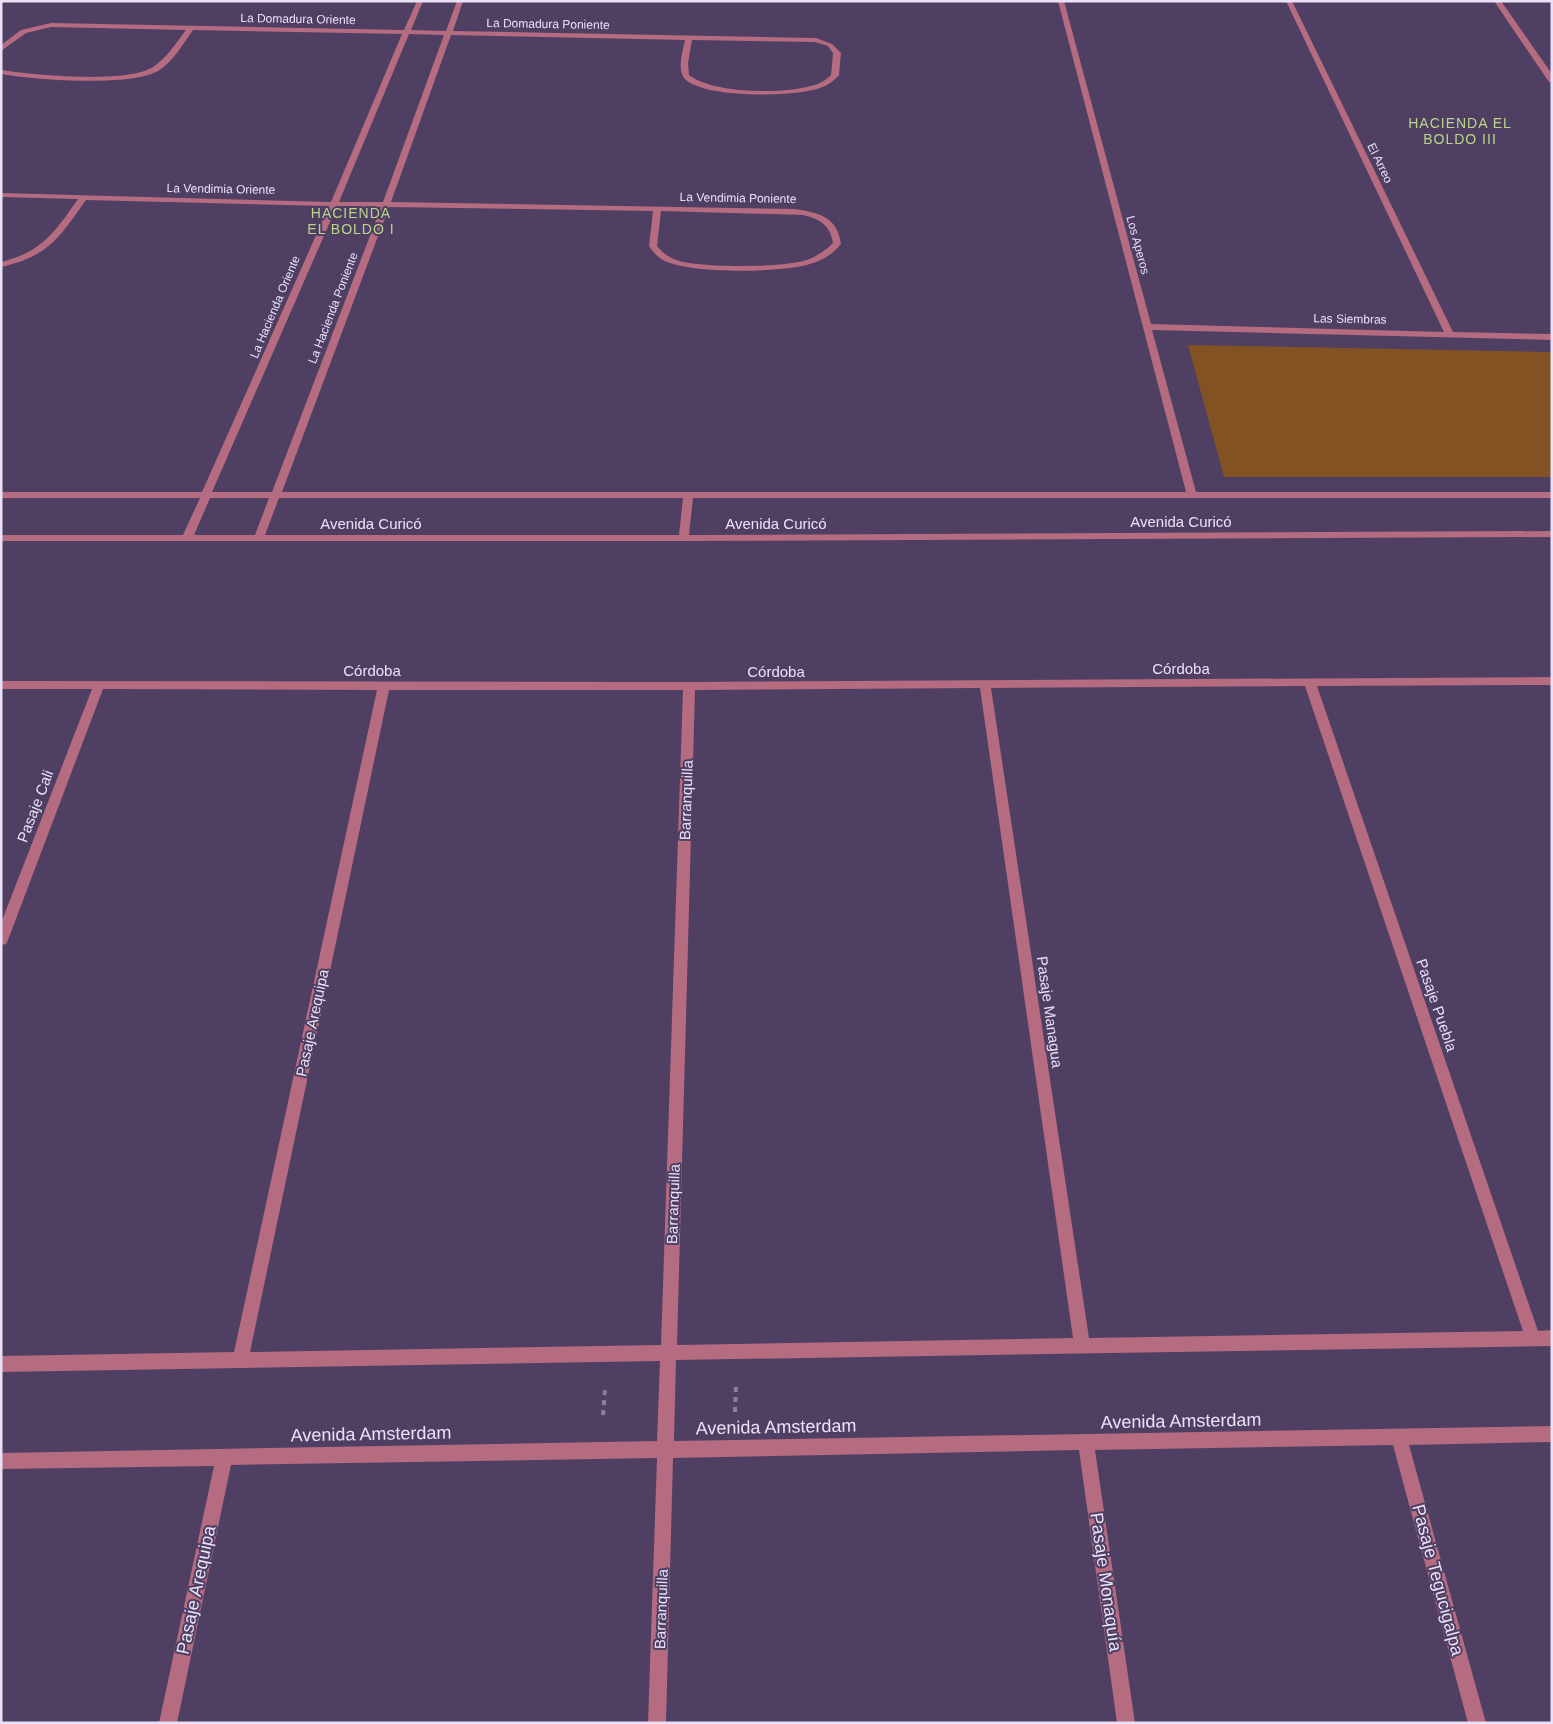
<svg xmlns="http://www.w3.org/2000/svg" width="1553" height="1724" viewBox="0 0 1553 1724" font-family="Arial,sans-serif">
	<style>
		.green { fill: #825223 }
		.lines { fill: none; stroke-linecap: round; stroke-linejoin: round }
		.path { stroke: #8c7f9e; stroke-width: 4; stroke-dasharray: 5 5; stroke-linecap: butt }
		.minor { fill: #b56b80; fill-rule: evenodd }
		.labels { text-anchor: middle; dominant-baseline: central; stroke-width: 4; stroke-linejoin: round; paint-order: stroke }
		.far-street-label { font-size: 12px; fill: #eae1f8; stroke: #4e3f63 }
		.far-neighbourhood-label { font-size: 14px; letter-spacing: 1px; fill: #bcd389; stroke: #4e3f63 }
		.street-label { font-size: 15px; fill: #eae1f8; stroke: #4e3f63 }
		.near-street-label { font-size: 18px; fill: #eae1f8; stroke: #4e3f63 }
	</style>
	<rect width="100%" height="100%" fill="#4e3f63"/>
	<path class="green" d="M1188 345 1552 352V477H1224Z"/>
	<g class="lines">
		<path class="path" d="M735 1412 736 1386
			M603 1415 605 1389"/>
		<path class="minor" d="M417 1H423L411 30 446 31 457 1H463L453 31 816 38 832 44 841 53 839 75C834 81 827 86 820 88 795 97 702 99 684 78 677 69 683 50 685 40L451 35 391 202 795 209C819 213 837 216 841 244 833 254 822 261 810 264 780 273 693 274 665 261 658 258 653 252 649 246L653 211 389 207 282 492H1186L1058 1H1064L1151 324 1444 332 1286 1H1292L1453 332 1552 334V340L1152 330 1196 492H1552V498H693L689 535 1552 531V537L684 541H1V535H183L200 498H1V492H202L329 206 86 200C59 238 49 256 1 267V262C42 252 55 232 78 199L1 197V193L331 202 402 34 193 30C183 44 173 62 158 71 130 87 34 80 1 74V70C33 75 127 84 153 67 167 58 176 43 186 30L51 27 26 33 1 51V45L21 30 51 23 404 30ZM409 34 444 35 383 202H339ZM692 40 815 42 828 46 833 53 831 75C826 80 819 84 811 86 783 94 713 94 689 75L688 63ZM337 206 381 207 272 492H212ZM661 211 803 215C820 219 830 225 833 243 825 251 817 256 807 260 783 268 699 268 676 260 668 257 662 252 657 246ZM210 498H269L255 535H194ZM279 498H683L679 535H265Z
			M1494 1H1501L1552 74V82H1549Z
			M1552 677V685L1317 686 1538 1331 1552 1330V1346L676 1360 674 1441 1552 1426V1442L1409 1445 1486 1723H1468L1393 1445 1095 1450 1135 1723H1117L1079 1450 673 1458 666 1723H648L657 1458 231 1465 177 1723H159L214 1466 1 1469V1453L657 1441 660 1361 1 1372V1356L234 1352 377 690 103 689 8 940 6 944 1 945V923L92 689H1V681L689 682ZM1305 686 1523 1331 1089 1338 991 688ZM980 688 1073 1338 677 1345 695 690ZM389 690H683L661 1345 250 1352Z"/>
	</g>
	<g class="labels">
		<g class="far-street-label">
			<text transform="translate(298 19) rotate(1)">La Domadura Oriente</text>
			<text transform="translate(548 24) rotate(1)">La Domadura Poniente</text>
			<text transform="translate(1380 163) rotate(64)">El Arreo</text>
			<text transform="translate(221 189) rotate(1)">La Vendimia Oriente</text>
			<text transform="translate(738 198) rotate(1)">La Vendimia Poniente</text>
			<text transform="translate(1138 245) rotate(75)">Los Aperos</text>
			<text transform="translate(275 307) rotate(-67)">La Hacienda Oriente</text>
			<text transform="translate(333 308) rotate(-69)">La Hacienda Poniente</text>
			<text transform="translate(1350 319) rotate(1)">Las Siembras</text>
		</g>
		<g class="far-neighbourhood-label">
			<text x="1460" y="123">HACIENDA EL<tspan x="1460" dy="16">BOLDO III</tspan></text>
			<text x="351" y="213">HACIENDA<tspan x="351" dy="16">EL BOLDO I</tspan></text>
		</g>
		<g class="street-label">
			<text x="1181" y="521">Avenida Curicó</text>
			<text x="371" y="523">Avenida Curicó</text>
			<text x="776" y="523">Avenida Curicó</text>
			<text x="1181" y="668">Córdoba</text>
			<text x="372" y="670">Córdoba</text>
			<text x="776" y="671">Córdoba</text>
			<text transform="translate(686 800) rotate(-88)">Barranquilla</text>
			<text transform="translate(35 806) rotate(-69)">Pasaje Cali</text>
			<text transform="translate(1437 1005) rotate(71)">Pasaje Puebla</text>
			<text transform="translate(1050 1012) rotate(82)">Pasaje Managua</text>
			<text transform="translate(312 1023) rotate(-78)">Pasaje Arequipa</text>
			<text transform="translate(673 1204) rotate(-88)">Barranquilla</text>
			<text transform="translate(661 1609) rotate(-88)">Barranquilla</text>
		</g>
		<g class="near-street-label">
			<text transform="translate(1181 1421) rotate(-1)">Avenida Amsterdam</text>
			<text transform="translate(776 1427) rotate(-1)">Avenida Amsterdam</text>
			<text transform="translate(371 1434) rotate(-1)">Avenida Amsterdam</text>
			<text transform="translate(1438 1580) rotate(75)">Pasaje Tegucigalpa</text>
			<text transform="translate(1106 1582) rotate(82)">Pasaje Monaquía</text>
			<text transform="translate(196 1590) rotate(-78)">Pasaje Arequipa</text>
		</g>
	</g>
	<rect width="1553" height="1724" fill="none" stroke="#eae1f8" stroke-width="5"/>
</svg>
